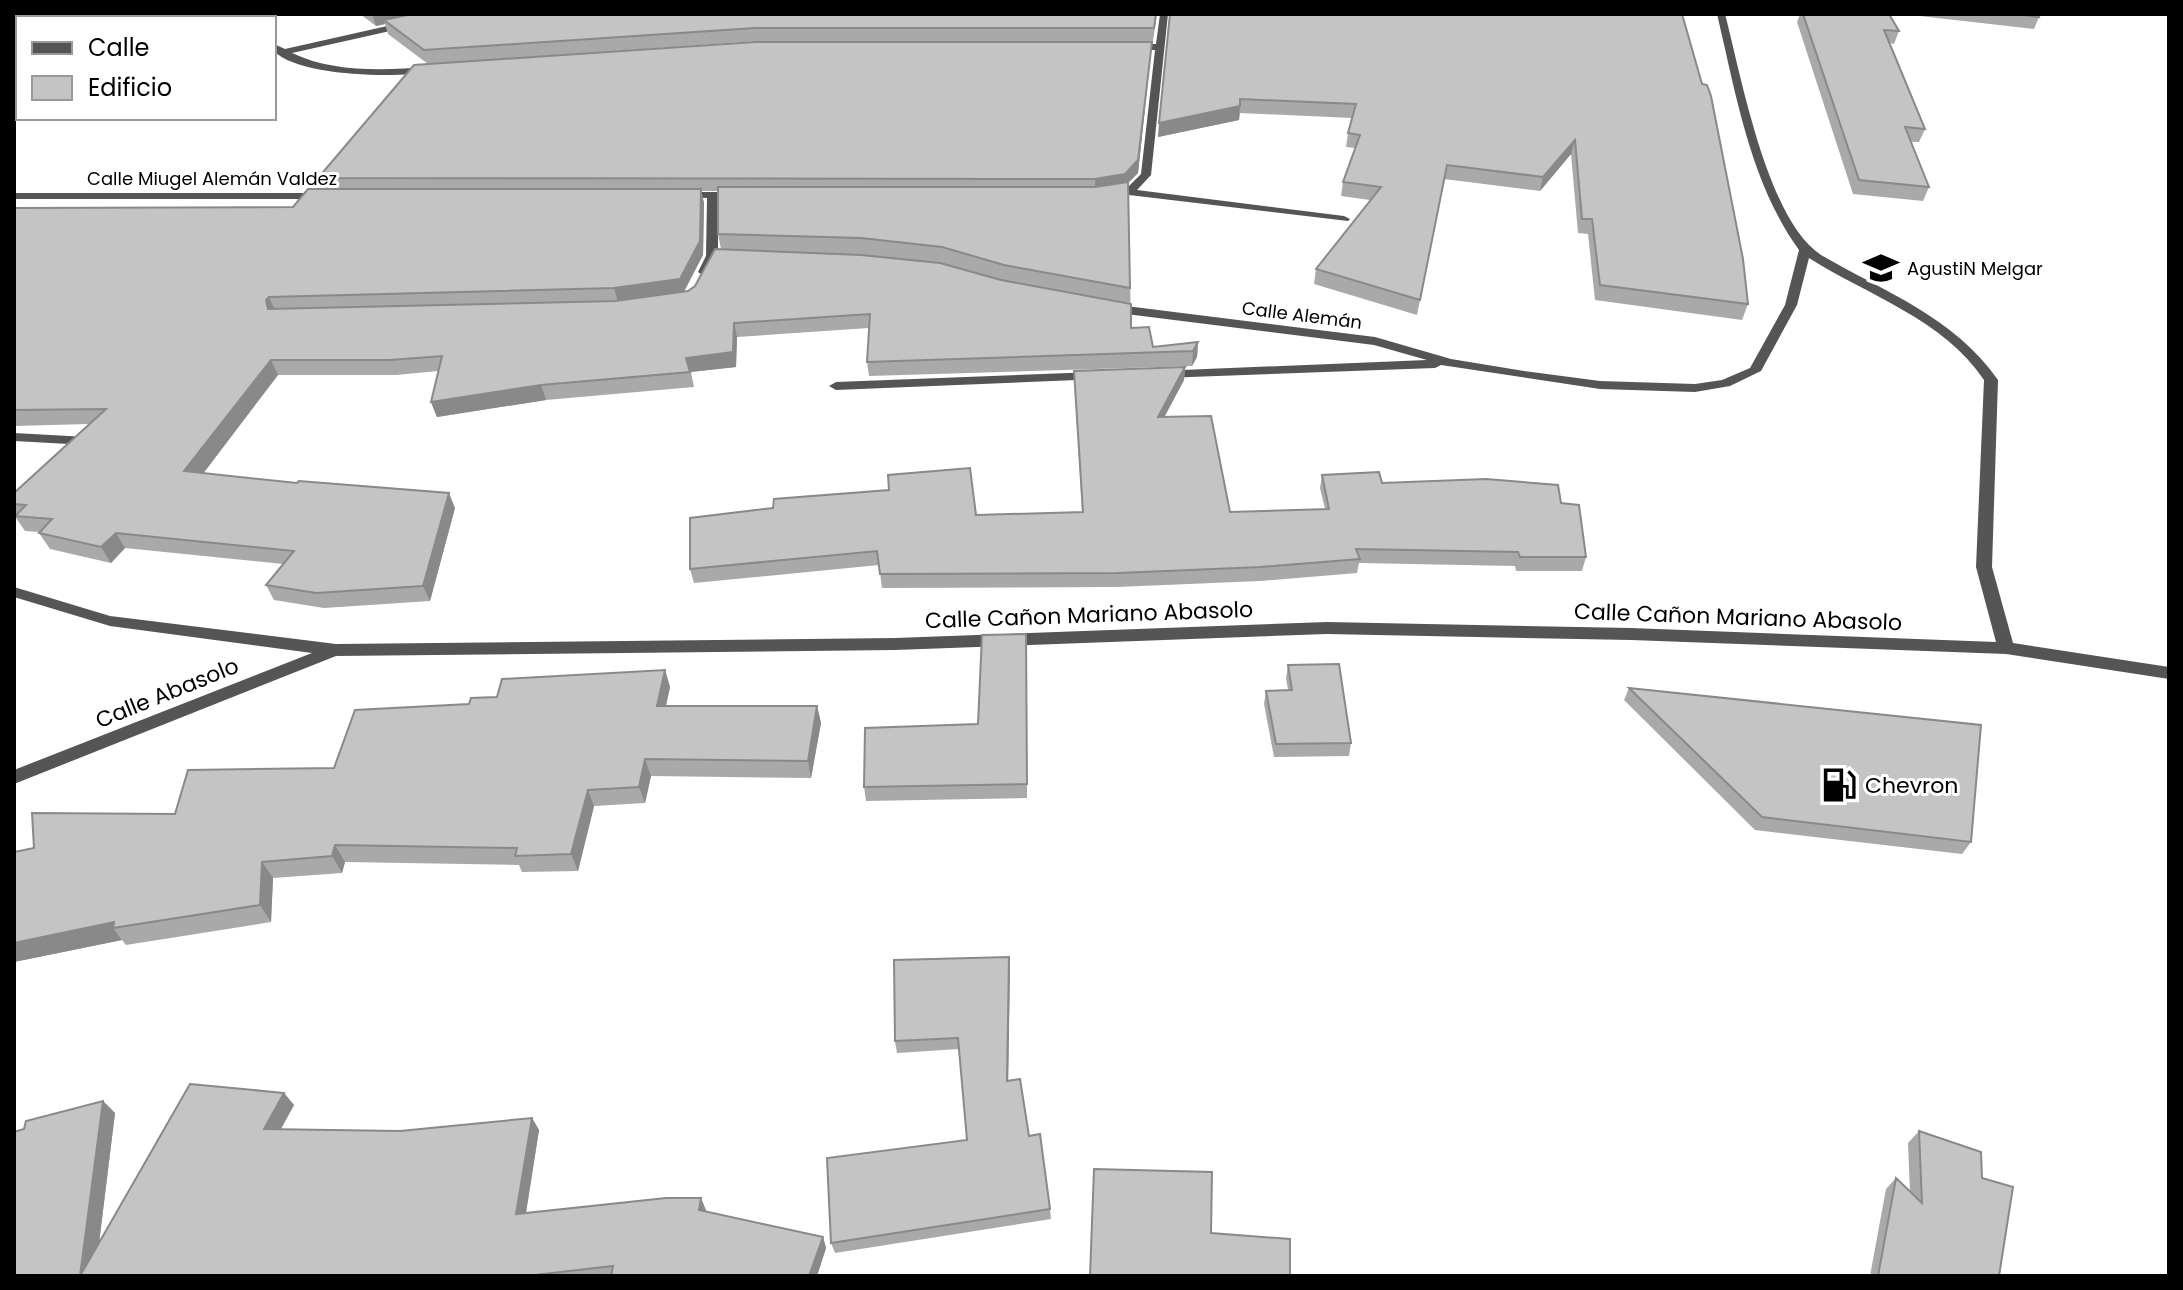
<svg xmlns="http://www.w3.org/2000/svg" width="2183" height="1290" viewBox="0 0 2183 1290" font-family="Poppins,sans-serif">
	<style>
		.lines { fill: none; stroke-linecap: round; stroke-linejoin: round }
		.minor { fill: #555; fill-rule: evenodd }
		.wall { fill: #a9a9a9; fill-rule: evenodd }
		.shaded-wall { fill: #898989 }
		.building { fill: #c4c4c4; stroke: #898989; stroke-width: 2 }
		.labels { text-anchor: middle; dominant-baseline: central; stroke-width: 6; stroke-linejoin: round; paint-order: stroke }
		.far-street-label { font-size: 18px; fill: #000; stroke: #fff }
		.far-poi-label { font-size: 18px; fill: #000; stroke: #fff; text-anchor: start }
		.street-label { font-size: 22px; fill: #000; stroke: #fff }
		.poi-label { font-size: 22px; fill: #000; stroke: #fff; text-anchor: start }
	</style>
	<rect width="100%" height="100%" fill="#fff"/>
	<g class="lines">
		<path class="minor" d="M261 14H272L267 18H255Z
			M1160 14H1168L1151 175 1137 190 1344 216 1350 219 1348 221 1129 195 1103 197V193L1126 189 1141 174 1155 50H1131L1126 47 1131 44H1156Z
			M1717 14H1725C1741 75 1767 220 1821 255 1885 292 1954 317 1998 380L1992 567 2013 643 2169 667V679L2006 654 1631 640 1327 634 895 650 336 656 14 784V770L312 653 110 626 14 597V587L110 616 336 644 895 638 1327 622 1631 628 1996 642 1976 567 1984 380C1943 319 1869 296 1809 258L1797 305 1761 371 1730 386 1695 392 1600 389 1441 365 1435 368 1163 378 1157 374 1158 371 1427 360 1374 345 1110 312 1104 308 1110 304 1375 337 1451 359 1524 371 1600 381 1695 384 1722 380 1750 368 1785 305 1799 250C1750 182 1736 94 1717 14Z
			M405 22 408 23V27L292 53C334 73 383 70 429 67L432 68V72C397 78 299 77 274 51V44L285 49Z
			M684 192H736L741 195 736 198H718V256L708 275 704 276 698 272 706 256 707 198 680 197V193Z
			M14 193H320L325 196 320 199H14Z
			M1096 372 1103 376 1101 379 836 390 829 386 836 382Z
			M14 433 87 437 94 441 87 445 14 441Z"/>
	</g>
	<path class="wall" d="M360 14H1157L1153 41H757L428 64 388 34 385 24 376 26Z
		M1170 14H1682L1748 304 1742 320 1595 300 1588 234 1578 233 1571 154 1540 191 1444 179 1417 315 1314 284 1316 269 1370 200 1341 196 1343 182 1355 148 1346 147 1348 133 1352 118 1240 113 1239 120 1158 137Z
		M1800 14H1889L1899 31 1894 44 1890 43 1925 129 1919 142H1910L1929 187 1923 201 1853 194 1797 22Z
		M1902 14H2038L2039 17 2034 29Z
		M1152 42 1138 173 1128 183 1131 328 1153 347 1198 342 1197 357 1192 366 869 376 867 362 869 328 737 337 736 367 691 372 694 387 546 400 437 417 431 402 438 371 396 375H278L203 473 455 508 430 601 324 608 274 600 266 585 283 564 125 548 111 563 50 549 39 533 40 532 25 531 16 518H14V493L89 424 14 426V208L293 207 323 189 318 178ZM701 191H718V234L721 249 695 286 688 291 684 292 703 255 704 203Z
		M1185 367 1184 380 1164 417 1230 512 1325 509 1320 488 1322 475 1382 483 1561 503 1586 557 1582 571H1516L1515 566 1359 563 1357 573 1260 581 1117 587 882 588 879 565 694 583 690 569 976 515 1082 512 1074 371Z
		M1027 648V798L866 801 864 787 978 724Z
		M1288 665 1351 743 1349 756 1274 757 1264 704 1266 691 1288 690 1286 678Z
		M665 670 670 687 666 706H817L821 723 811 778 651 776 645 803 594 806 578 871 522 872 519 865 345 862 342 873 273 878 271 922 126 945 122 940 14 962V852L175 814 334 768 469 704 497 697Z
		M1629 688 1971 842 1962 854 1755 830 1624 700Z
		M1009 957 1008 1081 1029 1136 1050 1209 1051 1219 835 1253 831 1243 967 1140 959 1049 897 1053 895 1041Z
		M284 1093 294 1105 281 1129 400 1131 532 1118 539 1130 526 1213 706 1210V1212L823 1237 826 1248 817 1276H14L24 1129 103 1101 115 1113 99 1243Z
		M1919 1131 1982 1178 1999 1276H1870L1886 1189 1896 1178 1910 1192 1908 1143Z"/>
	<path class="shaded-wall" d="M372 14H428L384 20 385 24 376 26Z
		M1152 42 1138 173 1125 186 1095 191V179Z
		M1240 106 1239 120 1158 137 1159 123Z
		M1575 140 1571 154 1540 191 1543 177Z
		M701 189 704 203 703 255 683 293 618 302 614 288Z
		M269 297 276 312 268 309 266 300Z
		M734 323 737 337 736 367 690 372 686 358Z
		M1198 342 1197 357 1192 366 1193 351Z
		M271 360 278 375 193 487 184 471Z
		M1185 367 1184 380 1157 431 1158 417Z
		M541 385 546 400 437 417 431 402Z
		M449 493 455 508 430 601 423 586Z
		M116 533 125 548 111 563 101 547Z
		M665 670 670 687 662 723 657 706Z
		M817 706 821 723 811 778 808 761Z
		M645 759 651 776 645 803 639 787Z
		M588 790 594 806 578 871 571 854Z
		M335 845 345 862 342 873 332 856Z
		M262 862 273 878 271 922 260 905Z
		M114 922 113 928 122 940 14 962V943Z
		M1009 957 1010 969 1008 1092 1007 1081Z
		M284 1093 294 1105 274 1141 264 1129Z
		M103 1101 115 1113 95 1276H80Z
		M532 1118 539 1130 524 1225 516 1214Z
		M701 1198 706 1210 704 1221 699 1210Z
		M823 1237 826 1248 817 1276H809Z"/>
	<path class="building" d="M412 14H1156L1154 28H755L424 50 384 20Z
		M1170 14H1682L1702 84 1707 85 1711 96 1743 259 1748 304 1600 285 1592 219H1582L1575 140 1543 177 1447 165 1420 300 1316 269 1381 187 1343 182 1360 135 1348 133 1356 104 1240 99V106L1159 123Z
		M1803 14H1889L1899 31 1884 30 1925 129 1905 127 1929 187 1859 180Z
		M2015 14H2038L2039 17Z
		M755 42H1152L1138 160 1125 174 1095 179 318 178 414 65Z
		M1128 182 1130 288 1004 265 942 247 861 238 718 234V187H1095Z
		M308 189H701L700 241 680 279 614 288 269 297 266 300 268 309 615 301 688 291 695 286 715 249 861 255 940 263 1001 280 1131 304V328L1149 327 1153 347 1198 342 1193 351 867 362 870 314 734 323 733 352 686 358 690 372 541 385 431 402 442 356 390 360H271L184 471 297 483 299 481 449 493 423 586 316 593 266 585 294 551 116 533 101 547 39 533 52 519 15 516 26 505 14 504V493L106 409 14 410V208L293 207Z
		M1185 367 1158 417 1211 416 1230 512 1329 509 1322 475 1379 472 1382 483 1486 479 1558 485 1561 503 1579 505 1586 557H1520L1518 552 1356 549 1360 559 1261 567 1118 573 880 574 877 551 690 569V518L773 508 774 499 889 490 888 475 970 468 976 515 1083 512 1074 371Z
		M1026 634 1027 784 864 787 865 728 978 724 982 635Z
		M1339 664 1351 743 1276 744 1266 691 1292 690 1288 665Z
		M665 670 657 706H817L808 761 645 759 639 787 588 790 571 854 515 856 517 848 335 845 332 856 262 862 260 905 113 928 114 922 14 943V852L34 848 32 813 175 814 188 770 334 768 355 710 469 704 471 698 497 697 502 679Z
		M1629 688 1981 725 1971 842 1762 817Z
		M1009 957 1007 1081 1020 1079 1029 1136 1040 1134 1050 1209 831 1243 827 1158 967 1140 958 1038 895 1041 894 960Z
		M190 1084 284 1093 264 1129 400 1131 532 1118 516 1214 666 1198H701L699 1210 823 1237 809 1276H611L613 1266 526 1276H80Z
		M103 1101 80 1276H14V1132L24 1129 26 1121Z
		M1919 1131 1981 1152 1982 1178 2013 1187 1999 1276H1878L1896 1178 1922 1203Z
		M1094 1169 1212 1172 1211 1233 1290 1239V1276H1090Z"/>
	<defs>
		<g id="school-bare" transform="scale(2.76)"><path d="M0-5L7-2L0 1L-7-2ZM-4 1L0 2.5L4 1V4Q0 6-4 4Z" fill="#000" stroke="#fff" stroke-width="2.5" paint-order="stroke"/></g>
		<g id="fuel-bare" transform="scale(2.76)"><path d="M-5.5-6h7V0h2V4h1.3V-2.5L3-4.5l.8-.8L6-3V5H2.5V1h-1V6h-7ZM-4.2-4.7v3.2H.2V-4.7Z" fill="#000" stroke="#fff" stroke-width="2.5" paint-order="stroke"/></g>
	</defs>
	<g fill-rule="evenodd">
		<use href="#school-bare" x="1881" y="268"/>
		<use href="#fuel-bare" x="1839" y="785"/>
	</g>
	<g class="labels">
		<g class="far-street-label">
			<text x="212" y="178">Calle Miugel Alemán Valdez</text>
			<text transform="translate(1302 315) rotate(7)">Calle Alemán</text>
		</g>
		<g class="far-poi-label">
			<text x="1907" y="268">AgustiN Melgar</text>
		</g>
		<g class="street-label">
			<text transform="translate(1089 615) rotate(-2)">Calle Cañon Mariano Abasolo</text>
			<text transform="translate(1738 617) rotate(2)">Calle Cañon Mariano Abasolo</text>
			<text transform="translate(167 693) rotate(-22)">Calle Abasolo</text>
		</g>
		<g class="poi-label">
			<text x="1865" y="785">Chevron</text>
		</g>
	</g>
	<rect width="2183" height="1290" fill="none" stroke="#000000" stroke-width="32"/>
	<rect x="16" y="16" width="260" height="104" fill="#ffffff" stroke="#999999" stroke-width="2"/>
	<rect x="32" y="42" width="40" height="12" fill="#555555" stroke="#999999" stroke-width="2"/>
	<text x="88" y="56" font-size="24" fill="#000000">Calle</text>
	<rect x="32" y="76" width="40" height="24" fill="#c4c4c4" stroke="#999999" stroke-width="2"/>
	<text x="88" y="96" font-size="24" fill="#000000">Edificio</text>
</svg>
